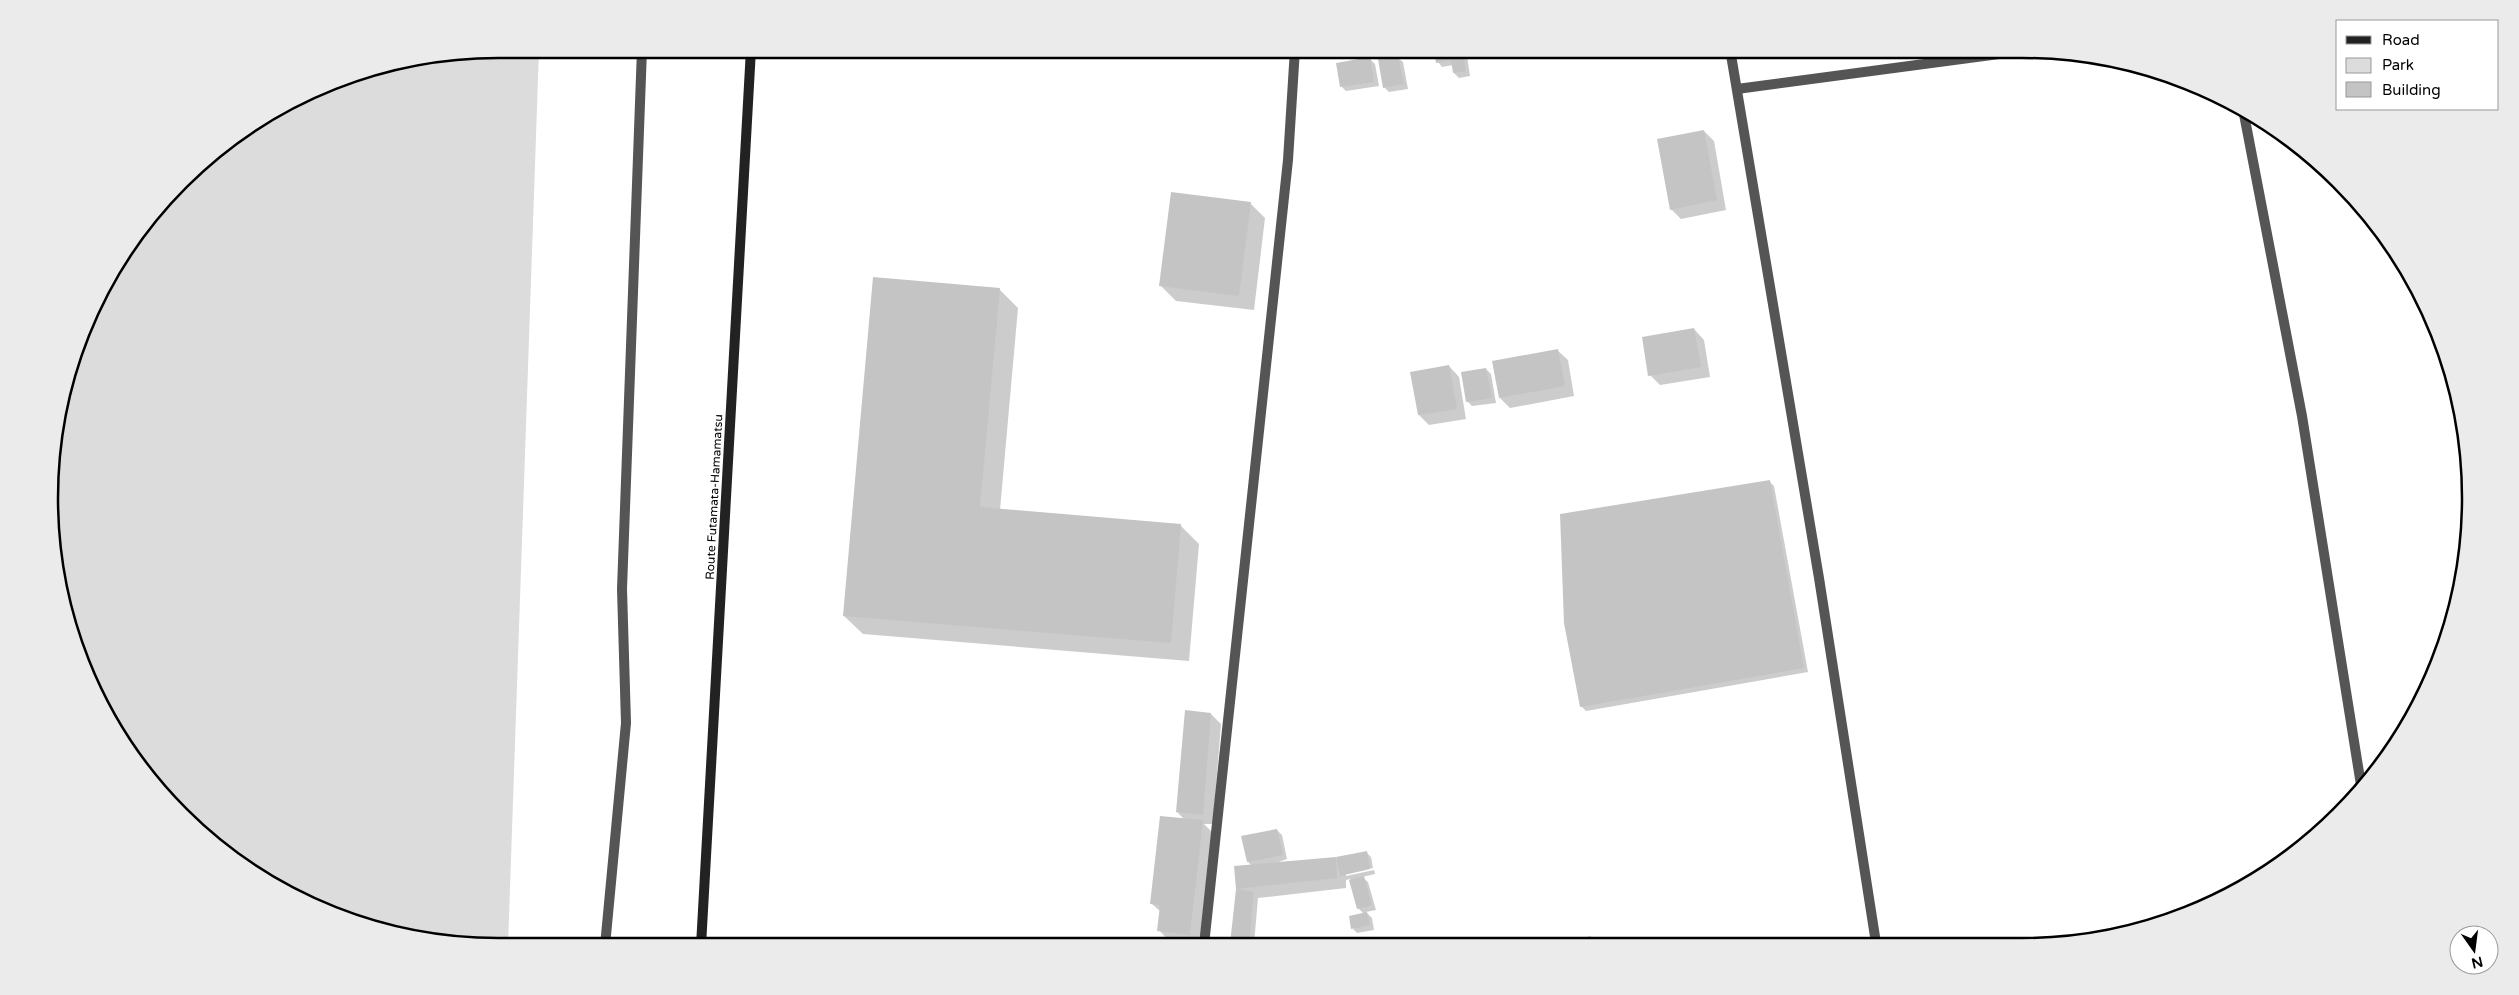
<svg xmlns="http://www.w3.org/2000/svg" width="2519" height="995" viewBox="0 0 2519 995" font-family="'Varela Round',sans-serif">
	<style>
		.green { fill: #dcdcdc }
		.shadow { fill: #0003 }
		.building { fill: #c4c4c4 }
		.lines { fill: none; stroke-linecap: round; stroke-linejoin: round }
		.service { stroke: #555; stroke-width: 10 }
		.minor { stroke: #555; stroke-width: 10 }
		.tertiary { stroke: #555; stroke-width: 10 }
		.secondary { stroke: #222; stroke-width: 10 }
		.labels { text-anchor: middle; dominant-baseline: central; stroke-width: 4; stroke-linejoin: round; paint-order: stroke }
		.street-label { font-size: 12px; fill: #000; stroke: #fff }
		.rim { fill: none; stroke: #000; stroke-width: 2.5 }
	</style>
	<rect width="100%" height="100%" fill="#fff"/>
	<path class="green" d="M497 49H539L508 946 381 931 299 900 225 854 124 747 83 669 57 585 53 439 73 353 109 273 202 160 273 109 353 73Z"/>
	<path class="shadow" d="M1436 49H1466L1470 76 1459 78 1454 73 1453 65 1442 67 1438 62Z
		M1398 58 1403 62 1408 89 1389 92 1384 87Z
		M1370 59 1375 64 1379 86 1346 91 1341 86Z
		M1704 131 1714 141 1726 210 1681 219 1671 209Z
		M1250 203 1265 218 1254 310 1176 301 1161 286Z
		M999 289 1018 308 1000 510 1180 525 1199 544 1189 661 863 634 844 616Z
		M1694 329 1704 340 1710 377 1660 385 1650 375Z
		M1557 350 1568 360 1574 396 1510 408 1500 398Z
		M1449 366 1459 377 1466 419 1429 425 1419 415Z
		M1486 369 1491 374 1496 403 1472 406 1467 401Z
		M1769 481 1774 486 1808 672 1586 711 1581 706Z
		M1211 714 1221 724 1213 824H1204L1212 832 1200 944 1169 941 1159 930 1161 912 1151 903 1185 820 1177 812Z
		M1277 830 1282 835 1287 859 1273 864 1336 859 1337 860 1366 852 1371 857 1373 868 1346 873V876L1374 870 1375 874 1362 877 1368 882 1376 910 1366 912 1372 918 1374 930 1357 933 1353 929 1364 914 1358 908 1350 879 1346 880V888L1258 898 1254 944H1232L1237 889 1252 866 1248 862Z"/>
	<path class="building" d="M1434 49H1462L1466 71 1453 73 1451 60 1436 63Z
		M1398 56 1404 84 1383 88 1378 59Z
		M1370 57 1374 82 1340 87 1336 63Z
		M1704 130 1717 200 1670 210 1657 139Z
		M1171 192 1251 202 1239 296 1159 286Z
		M873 277 1000 288 980 507 1181 524 1171 643 843 616Z
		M1694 328 1701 367 1648 376 1642 337Z
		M1558 349 1565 386 1499 398 1492 361Z
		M1449 365 1457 409 1418 415 1410 372Z
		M1486 368 1492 398 1466 402 1461 372Z
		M1770 480 1804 668 1580 707 1564 623 1560 514Z
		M1185 710 1211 713 1203 815 1176 812Z
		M1160 816 1203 820 1190 935 1157 931 1160 905 1150 904Z
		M1277 829 1283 855 1247 862 1241 836Z
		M1367 851 1370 869 1340 876 1336 857Z
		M1336 857 1337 878 1236 889 1254 892 1249 944H1230L1236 889 1234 866Z
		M1364 876 1372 905 1357 909 1349 880Z
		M1367 912 1370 925 1351 929 1349 916Z
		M1591 936 1593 944H1569V941Z"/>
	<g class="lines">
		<path class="service" d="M605 946 626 723 622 589 642 49"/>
		<path class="minor" d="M1737 89 2029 50
			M2243 109 2302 416 2361 785
			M1204 945 1288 160 1295 49"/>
		<path class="tertiary" d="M1730 49 1819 578 1876 943"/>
		<path class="secondary" d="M701 946 751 49"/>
	</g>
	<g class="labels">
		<g class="street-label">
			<text transform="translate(714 497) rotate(-87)">Route Futamata-Hamamatsu</text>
		</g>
	</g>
	<path d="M0 0H2519V995H0ZM498 58H2022A440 440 0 0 1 2462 498V498A440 440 0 0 1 2022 938H498A440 440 0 0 1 58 498V498A440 440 0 0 1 498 58Z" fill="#ebebeb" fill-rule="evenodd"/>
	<path class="rim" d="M498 58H2022A440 440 0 0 1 2462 498V498A440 440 0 0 1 2022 938H498A440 440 0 0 1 58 498V498A440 440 0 0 1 498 58Z"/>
	<rect x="2336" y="20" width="162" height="90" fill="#ffffff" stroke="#999999"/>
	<rect x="2346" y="36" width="25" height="8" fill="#222222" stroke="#999999"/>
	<text x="2382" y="45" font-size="15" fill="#000000">Road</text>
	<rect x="2346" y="58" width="25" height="15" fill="#dcdcdc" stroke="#999999"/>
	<text x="2382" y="70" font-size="15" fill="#000000">Park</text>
	<rect x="2346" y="82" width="25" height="15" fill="#c4c4c4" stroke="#999999"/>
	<text x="2382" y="95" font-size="15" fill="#000000">Building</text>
	<g transform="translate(2474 950) rotate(166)"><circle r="24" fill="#ffffff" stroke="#999999"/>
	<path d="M0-4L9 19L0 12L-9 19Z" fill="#000000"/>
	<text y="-8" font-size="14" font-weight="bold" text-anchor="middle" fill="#000000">N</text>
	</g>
</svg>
